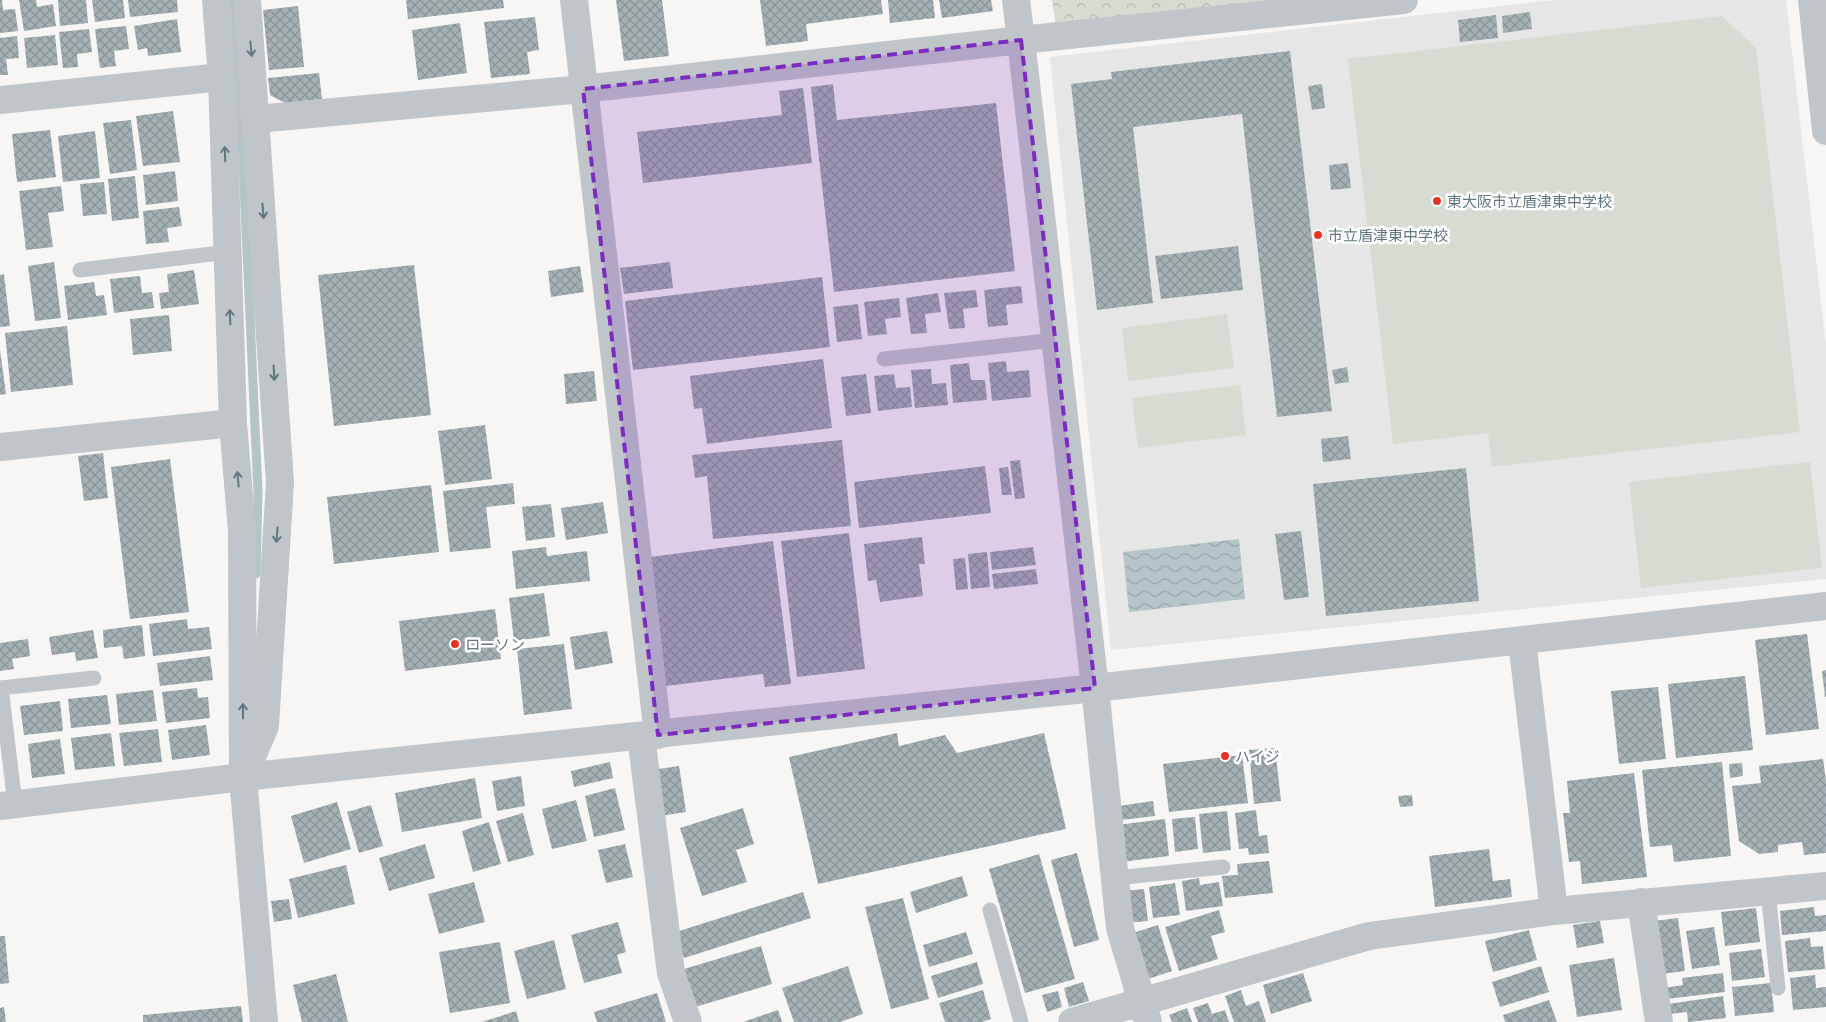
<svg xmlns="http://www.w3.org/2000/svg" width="1826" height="1022" viewBox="0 0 1826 1022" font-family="Ubuntu,'Noto Sans JP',sans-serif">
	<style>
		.built { fill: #e5e6e5 }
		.green { fill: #d7dcd3 }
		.forest { fill: url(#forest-crowns) }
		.water { fill: url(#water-waves) }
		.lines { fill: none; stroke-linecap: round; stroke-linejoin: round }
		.stream { stroke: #b5c5c7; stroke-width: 9 }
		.building { fill: url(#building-cross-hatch) }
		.service { stroke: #bfc5c8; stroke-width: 15 }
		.minor { stroke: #bfc5c8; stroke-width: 28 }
		.tertiary { stroke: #bfc5c8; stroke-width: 28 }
		.oneway { stroke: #61777f }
		.marked { fill: #7b2cbf; fill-opacity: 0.2; stroke: #7b2cbf; stroke-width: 4; stroke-dasharray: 10 6; stroke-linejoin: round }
		.poi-dot { fill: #e63325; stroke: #fff; stroke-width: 2 }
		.labels { text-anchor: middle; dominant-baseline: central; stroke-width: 5; stroke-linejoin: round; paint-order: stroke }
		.poi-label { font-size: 15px; fill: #61777f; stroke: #fff; text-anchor: start }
	</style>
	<defs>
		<pattern id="forest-crowns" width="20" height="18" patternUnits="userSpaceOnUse" patternTransform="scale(1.25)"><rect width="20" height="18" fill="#d7dcd3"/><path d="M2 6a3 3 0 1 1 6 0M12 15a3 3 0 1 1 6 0" fill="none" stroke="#b2b7b0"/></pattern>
		<pattern id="water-waves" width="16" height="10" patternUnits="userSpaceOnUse" patternTransform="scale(1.25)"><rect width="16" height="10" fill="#b5c5c7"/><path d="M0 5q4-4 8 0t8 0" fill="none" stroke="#97a5a7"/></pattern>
		<pattern id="building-cross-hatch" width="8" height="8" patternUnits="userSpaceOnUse" patternTransform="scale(1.25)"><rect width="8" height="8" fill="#a4b0b3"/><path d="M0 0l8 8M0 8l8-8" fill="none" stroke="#899497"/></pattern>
	</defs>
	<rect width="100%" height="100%" fill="#f7f6f4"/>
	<path class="built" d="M1554 0H1786L1826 346V579L1111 650 1050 57Z"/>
	<path class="green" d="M1722 16 1756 48 1800 432 1492 467 1488 433 1393 444 1348 59Z
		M1227 314 1234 368 1128 381 1122 328Z
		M1240 385 1246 435 1138 448 1132 398Z
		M1810 462 1822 568 1641 588 1629 482Z"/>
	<path class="forest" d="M1052 0H1305L1056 27Z"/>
	<path class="water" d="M1239 539 1245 599 1129 612 1123 552Z"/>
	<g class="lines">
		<path class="stream" d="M232 0 240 98 258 492 256 574"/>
	</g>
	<path class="building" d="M0 0H2L3 10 15 9 18 31 0 33Z
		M19 0H36L37 7 53 4 56 26 24 31Z
		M58 0H86L88 23 60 26Z
		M92 0H123L125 18 95 22Z
		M128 0H177L178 12 130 17Z
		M406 0H503L504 8 408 19Z
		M616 0H662L669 56 624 61Z
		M760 0H881L883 14 806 24 808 41 766 46Z
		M888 0H933L935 18 890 23Z
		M939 0H991L993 11 942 18Z
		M298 6 304 67 269 70 263 10Z
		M1530 12 1532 29 1503 33 1502 16Z
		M1496 15 1498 38 1460 42 1458 20Z
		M535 17 539 50 527 52 530 74 491 78 484 22Z
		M177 19 181 52 148 56 147 48 138 50 134 26Z
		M460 23 467 73 418 80 412 30Z
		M126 26 129 49 114 51 116 66 100 68 95 29Z
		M89 29 92 52 77 54 78 67 63 68 59 32Z
		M55 35 58 65 27 68 24 38Z
		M17 36 19 58 6 59 8 75H0V38Z
		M1290 51 1332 411 1277 417 1242 114 1133 127 1153 303 1097 310 1071 84 1112 79 1111 72Z
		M319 73 322 99 285 103 270 95 268 78Z
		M833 84 837 120 996 103 1015 271 834 292 811 87Z
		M1322 84 1325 108 1312 110 1308 86Z
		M803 88 812 163 643 183 637 132 782 115 779 91Z
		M173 111 180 162 143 166 136 116Z
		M131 120 137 170 110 174 103 123Z
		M50 130 56 177 17 182 12 134Z
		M95 131 100 178 63 182 58 136Z
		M1348 163 1351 188 1331 190 1329 165Z
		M175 171 178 201 146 205 143 175Z
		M135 176 139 218 112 221 108 179Z
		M104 182 107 214 83 216 80 184Z
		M61 186 64 211 48 213 53 247 26 250 19 191Z
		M179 207 182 226 167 228 169 242 146 244 143 211Z
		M1238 246 1243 290 1161 299 1155 256Z
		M54 262 61 318 35 321 28 266Z
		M670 262 673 288 624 294 620 268Z
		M414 265 431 415 334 426 318 275Z
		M580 266 584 292 551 297 548 271Z
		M194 270 199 304 161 309 159 293 169 292 167 274Z
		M4 274 10 326 0 327V275Z
		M140 276 142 293 152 292 154 308 114 313 110 279Z
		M822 277 830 347 633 370 625 301Z
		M94 282 96 296 104 295 107 315 68 320 64 286Z
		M1021 286 1023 303 1006 305 1008 325 988 327 984 290Z
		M976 290 978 307 963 309 965 328 949 329 944 293Z
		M938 293 941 312 925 314 927 333 911 334 906 298Z
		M899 298 901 317 885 319 887 334 868 336 864 302Z
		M858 304 862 339 837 342 833 307Z
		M169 315 172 351 133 355 130 319Z
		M67 326 73 385 11 392 5 333Z
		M0 350 6 394 0 395Z
		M823 359 832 428 707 444 702 408 694 409 690 376Z
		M1006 361 1007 372 1029 370 1031 397 992 401 988 363Z
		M969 363 971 380H985L987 400 953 403 950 365Z
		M1347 367 1349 382 1335 384 1332 370Z
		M931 369 932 384 946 383 948 405 915 408 911 370Z
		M594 371 597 401 566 404 564 374Z
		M866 374 871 413 846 416 841 377Z
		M894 374 896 388 910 387 912 407 878 411 874 376Z
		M485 425 492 479 445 485 438 431Z
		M1348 436 1351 459 1323 462 1321 439Z
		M842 440 851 526 713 539 707 476 695 478 692 455Z
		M103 453 108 498 84 501 78 456Z
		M170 459 189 612 130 619 111 467Z
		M1020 460 1025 498 1015 499 1010 461Z
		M985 466 991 513 859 528 854 482Z
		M1008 467 1012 495H1002L999 468Z
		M1466 468 1479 601 1326 616 1313 484Z
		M513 483 515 504 486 507 491 548 450 552 443 491Z
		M431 485 439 552 334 564 327 497Z
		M603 502 608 533 566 540 561 508Z
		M551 504 555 537 526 541 522 507Z
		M1301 531 1309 597 1284 600 1275 534Z
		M849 533 865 669 797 677 781 541Z
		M922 537 925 564H919L923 596 880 602 876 580 868 581 864 544Z
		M773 541 791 684 765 687 763 674 666 686 650 557Z
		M546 547 547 556 587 551 590 581 516 589 512 551Z
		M1033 547 1036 565 992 570 990 552Z
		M987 552 990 587 971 589 968 554Z
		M965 558 968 589 956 590 953 559Z
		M1036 569 1038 584 994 589 992 574Z
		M544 593 550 636 514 641 509 598Z
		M495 609 501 659 405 671 399 621Z
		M187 619 188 629 209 627 212 649 153 656 149 624Z
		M142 625 145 656 124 659 122 646 104 648 103 630Z
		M93 630 98 658 76 661 75 652 52 655 49 637Z
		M607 631 613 663 575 670 570 637Z
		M1807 634 1819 729 1766 735 1755 640Z
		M28 639 30 656 12 659 14 669 0 671V643Z
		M564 644 572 709 524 715 517 649Z
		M210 656 213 680 160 686 157 663Z
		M1826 670V697H1825L1822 671Z
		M1745 676 1753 750 1676 758 1668 684Z
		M1658 687 1666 759 1619 764 1611 691Z
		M197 688 198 698 208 697 210 718 166 723 162 692Z
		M153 690 157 721 119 725 116 694Z
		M107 695 111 724 71 728 68 699Z
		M60 701 63 731 24 735 20 706Z
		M206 725 210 755 172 760 168 730Z
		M158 729 162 762 124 766 119 733Z
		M111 733 115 766 75 770 71 738Z
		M897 733 899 746 945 735 957 753 1044 733 1066 829 818 884 789 757Z
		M60 739 65 774 32 778 28 744Z
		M1275 748 1281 801 1254 804 1249 750Z
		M1242 755 1248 803 1169 812 1163 764Z
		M1823 759 1826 781V853L1804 855 1802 842 1778 845V852L1759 854 1739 841 1732 786 1761 783 1759 766Z
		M610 762 613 778 574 787 571 771Z
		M1722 762 1731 856 1674 862 1672 845 1650 847 1642 770Z
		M1742 763 1743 776 1730 778 1729 764Z
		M679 766 686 812 660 816 652 770Z
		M1634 773 1647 877 1582 884 1580 861 1569 862 1563 813H1570L1567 781Z
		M521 776 525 806 497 811 492 781Z
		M475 778 482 818 402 832 395 793Z
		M615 788 625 830 594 837 585 796Z
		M1412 795 1413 806 1400 807 1398 796Z
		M576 800 587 841 552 849 542 809Z
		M1153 801 1155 816 1121 820 1119 806Z
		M337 802 351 849 304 863 291 816Z
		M371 805 383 846 359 853 347 812Z
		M743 808 754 844 736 850 747 882 702 896 680 828Z
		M1256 810 1259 836 1267 835 1269 853 1249 855 1248 848 1239 849 1235 813Z
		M1227 811 1231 850 1203 853 1199 814Z
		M523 813 534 855 508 862 496 821Z
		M1195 817 1198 849 1175 852 1172 819Z
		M1165 819 1169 856 1121 862 1117 825Z
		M489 822 501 864 473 872 462 831Z
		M425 844 435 878 389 891 379 858Z
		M625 844 633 877 606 883 598 850Z
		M1489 849 1493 881 1510 879 1512 897 1435 907 1429 856Z
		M1077 853 1099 940 1074 947 1051 860Z
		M1039 854 1075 979 1025 993 989 869Z
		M1269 861 1273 893 1225 898 1222 876 1238 875 1237 864Z
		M346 865 355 904 298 918 289 879Z
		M962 876 968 896 916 913 910 892Z
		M1199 878 1200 885 1219 882 1223 906 1186 911 1182 881Z
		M474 882 485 922 439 934 428 894Z
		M1175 883 1180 915 1153 918 1149 887Z
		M1144 889 1148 921 1126 923 1123 891Z
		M803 892 811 918 684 958 676 932Z
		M903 898 929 999 891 1009 865 907Z
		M289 899 292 919 274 922 271 901Z
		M1814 907 1815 916 1826 915V931L1782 935 1780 911Z
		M1756 908 1760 942 1725 946 1721 912Z
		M1219 910 1225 932 1211 936 1218 959 1179 971 1165 927Z
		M1678 918 1685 971 1661 974 1654 921Z
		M1600 921 1604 943 1577 948 1573 925Z
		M618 922 626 952 617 955 622 973 584 983 571 935Z
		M1158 925 1172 971 1148 979 1133 933Z
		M1714 927 1720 965 1692 969 1686 931Z
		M1529 930 1537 960 1493 972 1485 941Z
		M966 932 973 954 929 967 923 945Z
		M0 936H5L9 983 0 984Z
		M1810 938 1811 947 1823 946 1825 969 1788 972 1785 941Z
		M554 940 566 989 527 999 514 951Z
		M500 942 510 1003 450 1013 439 952Z
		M761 946 772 984 695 1007 684 969Z
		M1761 949 1765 977 1732 981 1729 953Z
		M1614 958 1622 1010 1577 1017 1569 965Z
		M977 962 983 984 938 998 931 976Z
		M848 966 863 1014 840 1022H794L782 988Z
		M1541 966 1549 992 1500 1007 1492 982Z
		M1303 973 1312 1001 1271 1014 1263 985Z
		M1723 973 1725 992 1666 999 1664 988 1683 985 1682 978Z
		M336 974 348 1022H302L293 985Z
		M1815 975 1816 988 1826 987V1007L1793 1010 1790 978Z
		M1083 982 1089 1001 1069 1007 1064 988Z
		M1771 983 1774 1012 1735 1016 1732 987Z
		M983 990 991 1019 982 1022H945L939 1003Z
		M1241 990 1246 1006 1259 1001 1266 1022H1234L1225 996Z
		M1058 991 1062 1007 1047 1012 1042 995Z
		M657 993 666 1022H597L594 1012Z
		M1723 996 1726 1018 1688 1022 1687 1012 1669 1014 1668 1004Z
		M1549 1000 1557 1022H1505L1503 1015Z
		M1208 1003 1212 1014 1225 1010 1229 1022H1198L1193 1008Z
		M241 1006 243 1022H143V1015Z
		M4 1007 6 1022H0V1008Z
		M1187 1008 1192 1022H1172L1169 1015Z
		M778 1010 782 1022H743Z
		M516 1011 519 1022H482Z"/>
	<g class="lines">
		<path class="service" d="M80 270 228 252
			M884 359 1055 340
			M0 688 94 678
			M1 688 15 804
			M1115 878 1223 867
			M1768 891 1778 988
			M990 910 1021 1022"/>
		<path class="minor" d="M216 0 222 77 233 423 242 531 243 777 264 1022
			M247 0 280 482 265 726 248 766
			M574 0 658 735
			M1016 0 1021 40
			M1812 0 1826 131
			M0 100 222 77
			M257 119 583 89 1021 40 1404 0
			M0 447 233 423
			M1522 641 1554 911
			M1095 688 1120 928 1148 1022
			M641 736 671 973 688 1022
			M1641 902 1659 1022
			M1072 1022 1369 936 1554 911 1826 886"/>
		<path class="tertiary" d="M1021 40 1095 688
			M0 806 243 777 1095 688 1826 606"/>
	</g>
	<defs><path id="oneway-shaft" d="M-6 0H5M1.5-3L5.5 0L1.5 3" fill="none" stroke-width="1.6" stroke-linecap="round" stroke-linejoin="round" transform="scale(1.25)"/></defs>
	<g class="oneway">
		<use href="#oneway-shaft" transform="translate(251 49) rotate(85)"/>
		<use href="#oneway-shaft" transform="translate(225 154) rotate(-92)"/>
		<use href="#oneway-shaft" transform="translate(263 211) rotate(86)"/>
		<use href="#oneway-shaft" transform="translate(230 317) rotate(-92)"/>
		<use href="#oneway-shaft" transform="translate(274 373) rotate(87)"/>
		<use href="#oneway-shaft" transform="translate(238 479) rotate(-95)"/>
		<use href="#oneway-shaft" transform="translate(277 535) rotate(94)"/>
		<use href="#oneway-shaft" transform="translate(243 711) rotate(-90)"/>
	</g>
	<path class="marked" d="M1021 40 1095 688 658 735 583 89Z"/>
	<g class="poi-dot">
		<circle cx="1437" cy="201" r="5"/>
		<circle cx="1318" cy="235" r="5"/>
		<circle cx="455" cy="644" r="5"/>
		<circle cx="1225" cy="756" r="5"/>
	</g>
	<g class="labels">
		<g class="poi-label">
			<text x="1447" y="201">東大阪市立盾津東中学校</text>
			<text x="1328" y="235">市立盾津東中学校</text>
			<text x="465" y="644">ローソン</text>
			<text x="1235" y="756">ハイジ</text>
		</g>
	</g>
</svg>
